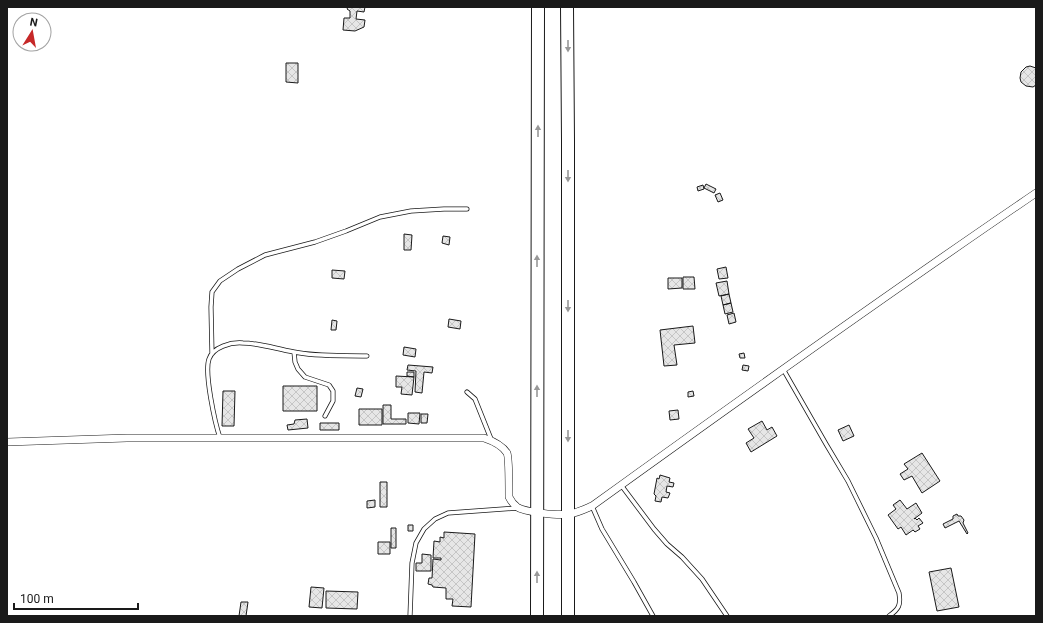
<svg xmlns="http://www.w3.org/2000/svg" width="1043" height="623" viewBox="0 0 1043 623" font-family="Roboto,sans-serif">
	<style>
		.building { fill: url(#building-cross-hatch); stroke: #1a1a1a }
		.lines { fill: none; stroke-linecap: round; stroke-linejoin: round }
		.lane-casing { stroke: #1a1a1a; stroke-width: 5 }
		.street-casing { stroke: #1a1a1a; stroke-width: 8 }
		.primary-casing { stroke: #1a1a1a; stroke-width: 14 }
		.lane { stroke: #fff; stroke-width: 3.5 }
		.street { stroke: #fff; stroke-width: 7 }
		.primary { stroke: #fff; stroke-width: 12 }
		.oneway { fill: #989898 }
	</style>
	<defs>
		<pattern id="building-cross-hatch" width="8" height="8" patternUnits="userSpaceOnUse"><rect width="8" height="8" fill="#e6e6e6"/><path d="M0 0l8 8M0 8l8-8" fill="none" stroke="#c5c5c5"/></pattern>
	</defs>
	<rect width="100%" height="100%" fill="#fff"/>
	<path class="building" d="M348 7H365L364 12 357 11 356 19 365 20 364 27 355 31 343 30 344 18H350V11L347 9Z
		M286 63H298V83L286 82Z
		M1030 66 1036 68V85L1033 87 1026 86 1021 82 1020 78 1021 72 1026 67Z
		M706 184 716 189 714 193 704 188Z
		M703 185 704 189 698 191 697 187Z
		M720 193 723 200 718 202 715 195Z
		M404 234 412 235 411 250H404Z
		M443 236 450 237 449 245 442 243Z
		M726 267 728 278 719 279 717 269Z
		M332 270 345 271 344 279 332 278Z
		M683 277H694L695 289H683Z
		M668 278H682V288L668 289Z
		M727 281 729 294 719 296 716 283Z
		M729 294 731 303 723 305 721 296Z
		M731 303 733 312 725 314 723 305Z
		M734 313 736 322 729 324 727 315Z
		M449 319 461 321 460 329 448 327Z
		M332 320 337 321 336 330H331Z
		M693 326 695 343 674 345 677 365 664 366 660 330Z
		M404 347 416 349 415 357 403 355Z
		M744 353 745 358H740L739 354Z
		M408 365 433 367 432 373 424 372 422 393 415 392 416 371 407 370Z
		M743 365 749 366 748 371 742 370Z
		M407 372H414V377L407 376Z
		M396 376 414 377 412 395 401 394 402 387H396Z
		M283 386H317V411H283Z
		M357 388 363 389 361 397 355 396Z
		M223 391H235L234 426H222Z
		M693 391 694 396 688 397V392Z
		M383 405H391V419H406V424H383Z
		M359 409H382V425H359Z
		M678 410 679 419 670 420 669 411Z
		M408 413H420L419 424 408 423Z
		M421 414H428L427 423H421Z
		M307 419 308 428 288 430 287 425 294 424 295 420Z
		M762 421 767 430 772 427 777 436 751 452 746 443 754 438 748 429Z
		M320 423H339V430H320Z
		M849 425 854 436 843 441 838 430Z
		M922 453 940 481 922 493 912 476 904 480 900 474 908 469 904 464Z
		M660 475 670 478 669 482 674 483 673 487 667 486 666 492 670 493 668 498 662 497 661 502 655 501 656 496 654 494 657 478 659 479Z
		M380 482H387V507H380Z
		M375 500V507L367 508V501Z
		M900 500 907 509 916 503 922 513 914 519 915 518 917 520 919 518 923 523 918 526 920 529 915 532 913 530 906 535 901 527 898 529 888 515 896 509 893 505Z
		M957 514 958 516H961L964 520 963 523 968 533 967 534 959 521 945 528 943 524 953 519V516Z
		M408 525H413V531H408Z
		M391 528H396V548H391Z
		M444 532 475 534 471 607 452 606 453 599H446V588L433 587 432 585 428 584 429 578H432L433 559 441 560V558H433L434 541 440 542V537L444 538Z
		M378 542H390V554H378Z
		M422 554 431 555V571H416V563H422Z
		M951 568 959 607 937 611 929 572Z
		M311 587 324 588 322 608 309 607Z
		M326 591 358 592 357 609 326 608Z
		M241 602H248L246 616H239Z"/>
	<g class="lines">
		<g class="lane-casing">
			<path id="lane" d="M294 352 295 362 298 369 305 377 329 385 333 391V401L325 416
				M212 354 211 307 212 292 220 281 238 269 265 255 315 242 346 231 380 217 411 211 444 209H467
				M783 369 826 444 848 481 876 538 899 593C901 605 899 609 889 616
				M467 392 475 399 491 439
				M220 438C215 423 204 373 209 359 213 347 231 342 243 343 260 343 276 349 294 352 318 357 343 355 367 356
				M621 485 654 529 667 544 682 557 702 579 727 616
				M592 506 602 529 634 582 653 616
				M410 616 412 563 416 543 424 529 435 519 448 513 517 508"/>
		</g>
		<g class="street-casing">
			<path id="street" d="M7 442 127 438H484C493 441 502 445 507 453 509 457 509 490 509 497 511 501 513 504 517 507 524 512 559 516 569 514 577 513 585 509 592 506 739 400 886 295 1036 193"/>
		</g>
		<g class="primary-casing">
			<path id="primary" d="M567 7 568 141V616
				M537 616 538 7"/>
		</g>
		<use href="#lane" class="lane"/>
		<use href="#street" class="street"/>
		<use href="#primary" class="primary"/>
	</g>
	<defs><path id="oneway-solid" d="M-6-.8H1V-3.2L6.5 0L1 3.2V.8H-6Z"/></defs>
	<g class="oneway">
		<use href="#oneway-solid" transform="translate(568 46) rotate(90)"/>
		<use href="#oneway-solid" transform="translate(538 131) rotate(-90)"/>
		<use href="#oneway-solid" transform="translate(568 176) rotate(90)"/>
		<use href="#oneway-solid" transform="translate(537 261) rotate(-90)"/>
		<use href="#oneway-solid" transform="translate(568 306) rotate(90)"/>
		<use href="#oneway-solid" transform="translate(537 391) rotate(-90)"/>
		<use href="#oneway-solid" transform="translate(568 436) rotate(90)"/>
		<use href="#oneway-solid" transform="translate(537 577) rotate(-90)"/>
	</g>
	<rect width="1043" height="623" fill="none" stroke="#1a1a1a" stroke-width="16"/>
	<g transform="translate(32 32) rotate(11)"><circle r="19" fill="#ffffff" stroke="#a3a3a3"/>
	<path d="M0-3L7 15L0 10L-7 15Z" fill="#c62828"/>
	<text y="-6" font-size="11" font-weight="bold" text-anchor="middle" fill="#1a1a1a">N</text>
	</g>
	<path d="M14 603v6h124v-6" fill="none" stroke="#1a1a1a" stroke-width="2"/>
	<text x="20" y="603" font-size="12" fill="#1a1a1a" stroke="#ffffff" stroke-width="3" paint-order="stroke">100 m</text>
</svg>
